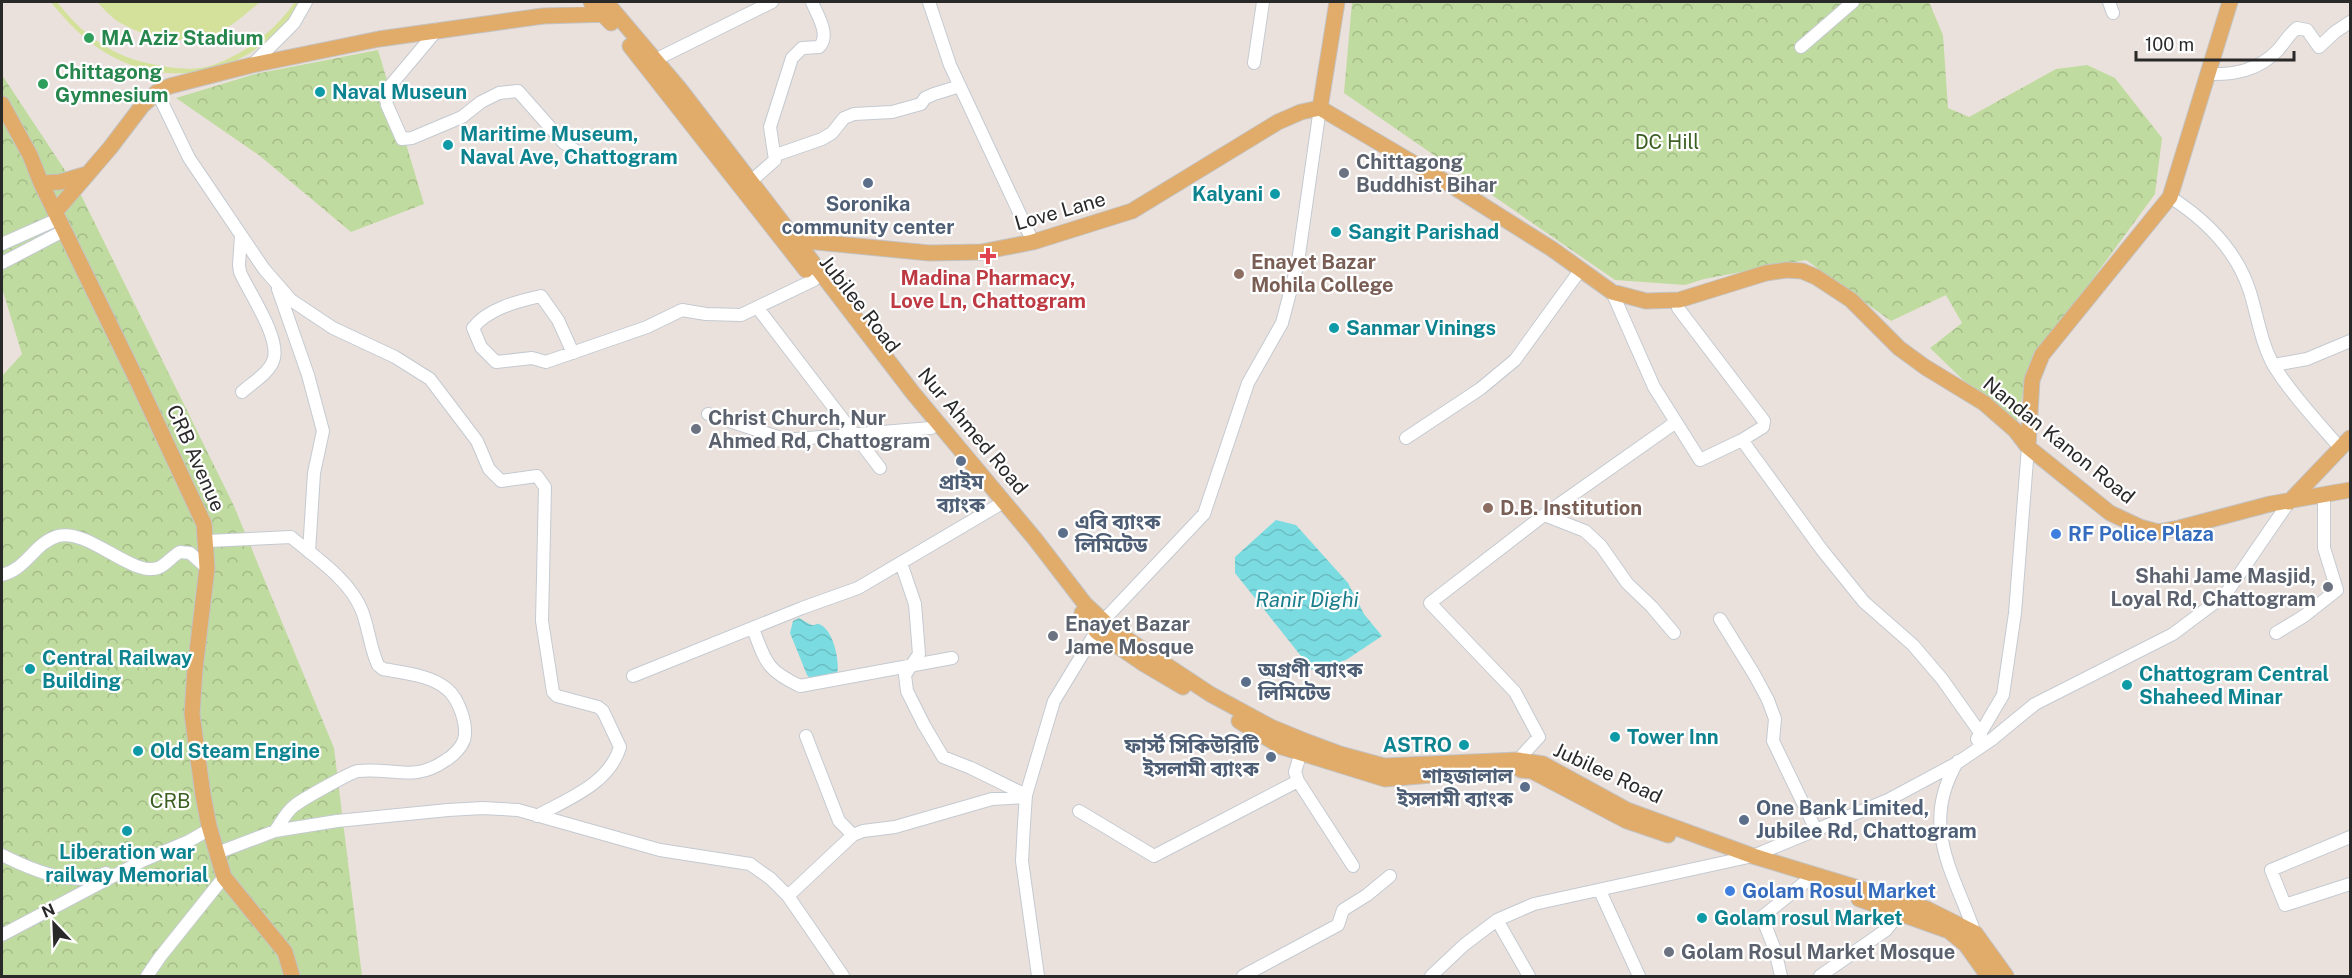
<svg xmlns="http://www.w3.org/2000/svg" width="2352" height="978" viewBox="0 0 2352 978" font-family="'Public Sans','Noto Sans Bengali',sans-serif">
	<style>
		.park { fill: url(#park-crowns) }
		.pitch { fill: #d3e19b }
		.water { fill: url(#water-waves) }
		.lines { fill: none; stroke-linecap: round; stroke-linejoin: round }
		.minor-casing { stroke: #c4cad1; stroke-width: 14 }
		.major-casing { stroke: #c3c3c3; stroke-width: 17 }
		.minor { stroke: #fff; stroke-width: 12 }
		.major { stroke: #e1ab6a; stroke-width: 15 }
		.leisure-dot { fill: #2e9e5b; stroke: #fff; stroke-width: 2 }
		.culture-dot { fill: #0f9aa8; stroke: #fff; stroke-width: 2 }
		.worship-dot { fill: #6b7280; stroke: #fff; stroke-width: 2 }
		.service-dot { fill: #5c6f8a; stroke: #fff; stroke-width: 2 }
		.health-dot { fill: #e0444e; stroke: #fff; stroke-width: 2 }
		.education-dot { fill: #8d6e63; stroke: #fff; stroke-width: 2 }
		.shop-dot { fill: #3f7fe0; stroke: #fff; stroke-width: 2 }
		.labels { text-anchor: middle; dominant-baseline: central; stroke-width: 4.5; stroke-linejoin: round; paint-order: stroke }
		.leisure-label { font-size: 20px; font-weight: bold; fill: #27864d; stroke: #fff; text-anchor: start }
		.culture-label { font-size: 20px; font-weight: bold; fill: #0d838f; stroke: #fff; text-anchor: start }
		.park-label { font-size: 20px; fill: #3b5e21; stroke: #fff }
		.worship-label { font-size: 20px; font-weight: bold; fill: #5b616d; stroke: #fff; text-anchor: start }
		.service-label { font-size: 20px; font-weight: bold; fill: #4e5e75; stroke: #fff; text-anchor: start }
		.street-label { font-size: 20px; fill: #292929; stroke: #fff }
		.education-label { font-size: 20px; font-weight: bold; fill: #785e54; stroke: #fff; text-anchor: start }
		.health-label { font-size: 20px; font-weight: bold; fill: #be3a42; stroke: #fff }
		.shop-label { font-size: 20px; font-weight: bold; fill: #366cbe; stroke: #fff; text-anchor: start }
		.water-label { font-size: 21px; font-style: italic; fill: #1c7d8b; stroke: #fff }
	</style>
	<defs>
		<pattern id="park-crowns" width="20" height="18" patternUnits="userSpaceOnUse" patternTransform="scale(1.5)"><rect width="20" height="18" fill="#c0db9f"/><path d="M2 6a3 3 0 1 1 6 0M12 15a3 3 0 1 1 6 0" fill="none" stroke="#a5bc89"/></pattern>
		<pattern id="water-waves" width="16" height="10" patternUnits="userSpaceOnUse" patternTransform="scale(1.5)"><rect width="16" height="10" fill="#7adce1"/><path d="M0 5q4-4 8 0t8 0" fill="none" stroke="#6abdc1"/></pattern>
	</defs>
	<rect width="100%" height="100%" fill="#eae1dc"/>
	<path class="park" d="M1352 2H1929L1943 35 1948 108 1969 117 2056 69 2087 65 2115 78 2162 138 2155 194 2029 366 2015 430 1930 348 1962 323 1946 295 1891 321 1806 260 1704 279 1685 285 1615 280 1344 93Z
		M378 50 424 204 351 232 260 156 176 98 255 74Z
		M2 75 80 193 234 506 334 748 362 976H2V376L22 354 2 288Z"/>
	<path class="pitch" d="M51 2H57C88 41 118 60 168 67 183 69 199 70 213 65 247 53 275 30 295 2H302C286 24 266 45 241 58 180 89 114 71 69 23 63 16 56 9 51 2Z
		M97 2H260C249 11 236 23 223 30 190 47 148 40 117 21 110 16 103 8 97 2Z"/>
	<path class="water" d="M1276 520 1296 525 1348 583 1364 614 1382 636 1346 660 1312 670 1235 573V557Z
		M799 618C803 620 808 624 812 625 817 625 816 622 821 625 834 632 840 662 837 675L810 678 807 675 790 633 793 621Z"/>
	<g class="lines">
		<g class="minor-casing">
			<path id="minor" d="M929 2 950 65 1033 242
				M2109 2 2113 13
				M438 29 385 92 387 105 402 139 412 138 462 117 481 102 499 93 518 91 564 143 582 155
				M1801 47 1853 2
				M655 60 772 2
				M1254 63 1263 2
				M252 65 294 23 306 2
				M2208 74C2235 75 2259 70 2278 50 2285 42 2289 34 2297 28L2307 30 2319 47 2335 32 2350 22
				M157 92 189 158 264 269 291 300 333 328 395 357 430 379 477 441 489 469 501 481 537 476 545 487 542 621 553 692 557 696 598 707 603 711 620 747C609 784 569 798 537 816
				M776 155 822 139 832 133 844 118 854 114 892 112 921 104 925 98 934 94 960 86
				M750 182 775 160 770 127 792 58 802 48 819 47C831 35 817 15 812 2
				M2170 197C2206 220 2237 251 2250 292 2258 318 2261 343 2274 366 2292 395 2318 422 2340 448
				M241 236 239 265 240 272C249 293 279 335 274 358 271 372 252 383 242 392
				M2 244 56 220
				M2 263 65 230
				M278 289 308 375 323 431 314 473 309 552
				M1612 292 1654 387 1700 460 1742 440 1822 550 1864 602 1913 645 1942 679 1981 734
				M1679 300 1678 308 1764 421 1763 427 1742 440
				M757 307 880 468
				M573 353 558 320 541 296C518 301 487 309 473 328L481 347 496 362 532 358 546 362 647 327 682 310 706 314 741 315 814 280
				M2274 365 2307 359 2350 341
				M708 414 781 438
				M1406 438 1480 389 1515 360 1581 269
				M758 442 931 428
				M1544 515 1585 531 1601 546 1627 583 1652 607 1674 633
				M207 541 291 537C316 558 350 580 362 611 369 629 370 648 378 665L383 669C404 673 430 675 447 689 459 699 468 725 464 740 461 748 453 756 446 760 414 783 392 767 358 771 351 772 301 800 294 806 286 812 281 823 275 831
				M901 563 915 604 919 654 905 675 907 691 924 725 943 757 971 768 1026 795
				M2 575C28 568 34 543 58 536 88 528 132 577 158 568 166 565 172 556 180 552L190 553 207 568
				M1720 619 1754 674 1768 700 1775 719 1773 741 1816 830
				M753 629C766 662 766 670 800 686L952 658
				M2276 633 2304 616 2337 590 2324 548V495
				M633 676 802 608 858 588 997 506
				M806 736 839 821 853 835
				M1977 739 2003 695 2015 613 2028 447
				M1303 745 1295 772 1298 781 1353 866
				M1518 760 1539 737 1515 692 1430 603 1544 515 1676 422
				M1958 761C1919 825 1953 871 1975 933
				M1079 811 1154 856 1298 781
				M2350 837 2271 870 2285 905 2350 884
				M217 853 275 831 337 821 448 810 483 808 518 810 660 850 750 864 771 879 788 896 843 976
				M2 855C32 870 73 888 106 873
				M1600 891 1639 976
				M788 896 853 835 863 831 895 827 992 799 1026 797
				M1497 920 1529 976
				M2 935 142 861 189 841 210 829
				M147 976 160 957 224 877
				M1038 976 1022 861 1024 824 1026 795 1054 701 1102 622 1204 514 1248 383 1282 323 1298 262 1320 108
				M1243 976 1338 925 1343 910 1367 895 1390 876
				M1431 976 1464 945 1497 920 1534 904 1753 856 1888 800 1957 763 1991 740 2035 704 2173 634 2225 595 2289 502
				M1781 976 1775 950 1762 917 1815 874
				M1820 976 1886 930 1904 908"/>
		</g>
		<g class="major-casing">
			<path id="major" d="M591 2 611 23
				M606 2 679 88 913 393 1035 539 1085 604 1112 629 1210 694 1271 727 1305 741 1340 754 1384 766 1518 760 1543 764 1627 810 1753 856 1927 909 1975 933 2006 976
				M630 46 806 270
				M2 104 30 155 41 183 136 378 204 524 207 568 195 669 192 714 203 795 209 826 224 877 285 952 292 976
				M1320 108 1449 184 1552 249 1612 292 1646 301 1679 300 1766 273 1787 270 1802 271 1816 277 1851 300 1899 348 1925 367 1984 403 2015 430 2028 447 2110 513 2140 527 2158 532 2179 528 2270 504 2350 490
				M1320 108 1337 2
				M41 183 60 182 87 174
				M56 211 110 148 142 106 157 92 170 86 252 65 379 39 543 16 609 14
				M792 243 796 240 929 253 981 252 1033 242 1132 211 1278 122 1301 112 1320 108
				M2028 447 2032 380 2042 355 2170 197 2230 2
				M2289 502 2350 438
				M1082 613 1097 632 1144 664 1183 687
				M1239 721 1282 747 1385 779 1443 774
				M1521 770 1532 771 1627 821 1668 835
				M1859 899 1949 931 1966 945 1988 976"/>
		</g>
		<use href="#minor" class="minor"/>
		<use href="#major" class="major"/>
	</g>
	<g class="leisure-dot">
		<circle cx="89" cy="38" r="6"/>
		<circle cx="43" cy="84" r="6"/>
	</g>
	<g class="culture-dot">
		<circle cx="320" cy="92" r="6"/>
		<circle cx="448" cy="145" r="6"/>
		<circle cx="1275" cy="194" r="6"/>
		<circle cx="1336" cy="232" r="6"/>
		<circle cx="1334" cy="328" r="6"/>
		<circle cx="30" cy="669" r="6"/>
		<circle cx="2127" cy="685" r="6"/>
		<circle cx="1615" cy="737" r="6"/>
		<circle cx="1464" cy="745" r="6"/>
		<circle cx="138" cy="751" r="6"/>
		<circle cx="127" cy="831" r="6"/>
		<circle cx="1702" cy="918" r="6"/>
	</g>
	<g class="worship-dot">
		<circle cx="1344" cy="173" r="6"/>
		<circle cx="696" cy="429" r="6"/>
		<circle cx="2328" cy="587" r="6"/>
		<circle cx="1053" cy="636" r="6"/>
		<circle cx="1669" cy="952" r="6"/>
	</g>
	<g class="service-dot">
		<circle cx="868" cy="183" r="6"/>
		<circle cx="961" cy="461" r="6"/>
		<circle cx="1063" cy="533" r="6"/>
		<circle cx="1246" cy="682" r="6"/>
		<circle cx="1271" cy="757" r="6"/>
		<circle cx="1525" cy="787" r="6"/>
		<circle cx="1744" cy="820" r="6"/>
	</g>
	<path class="health-dot" d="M985 247h6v6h6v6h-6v6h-6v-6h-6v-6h6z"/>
	<g class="education-dot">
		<circle cx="1239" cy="274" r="6"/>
		<circle cx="1488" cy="508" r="6"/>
	</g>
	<g class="shop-dot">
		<circle cx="2056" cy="534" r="6"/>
		<circle cx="1730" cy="891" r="6"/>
	</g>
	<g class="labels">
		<g class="leisure-label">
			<text x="101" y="38">MA Aziz Stadium</text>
			<text x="55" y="72">Chittagong<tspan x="55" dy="23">Gymnesium</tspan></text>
		</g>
		<g class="culture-label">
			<text x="332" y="92">Naval Museun</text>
			<text x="460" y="134">Maritime Museum,<tspan x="460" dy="23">Naval Ave, Chattogram</tspan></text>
			<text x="1263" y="194" text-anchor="end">Kalyani</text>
			<text x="1348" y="232">Sangit Parishad</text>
			<text x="1346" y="328">Sanmar Vinings</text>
			<text x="42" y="658">Central Railway<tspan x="42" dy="23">Building</tspan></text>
			<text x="2139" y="674">Chattogram Central<tspan x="2139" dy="23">Shaheed Minar</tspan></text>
			<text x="1627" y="737">Tower Inn</text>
			<text x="1452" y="745" text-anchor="end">ASTRO</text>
			<text x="150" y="751">Old Steam Engine</text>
			<text x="127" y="852" text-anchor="middle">Liberation war<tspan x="127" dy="23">railway Memorial</tspan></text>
			<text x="1714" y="918">Golam rosul Market</text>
		</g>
		<g class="park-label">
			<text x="1667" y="142">DC Hill</text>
			<text x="170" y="801">CRB</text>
		</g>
		<g class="worship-label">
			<text x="1356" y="162">Chittagong<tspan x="1356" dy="23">Buddhist Bihar</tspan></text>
			<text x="708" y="418">Christ Church, Nur<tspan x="708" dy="23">Ahmed Rd, Chattogram</tspan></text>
			<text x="2316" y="576" text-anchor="end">Shahi Jame Masjid,<tspan x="2316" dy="23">Loyal Rd, Chattogram</tspan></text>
			<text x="1065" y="624">Enayet Bazar<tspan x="1065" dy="23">Jame Mosque</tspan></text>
			<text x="1681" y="952">Golam Rosul Market Mosque</text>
		</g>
		<g class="service-label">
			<text x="868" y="204" text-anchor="middle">Soronika<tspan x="868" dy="23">community center</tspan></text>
			<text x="961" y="482" text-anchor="middle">প্রাইম<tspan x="961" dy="23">ব্যাংক</tspan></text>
			<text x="1075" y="522">এবি ব্যাংক<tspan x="1075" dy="23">লিমিটেড</tspan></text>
			<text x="1258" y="670">অগ্রণী ব্যাংক<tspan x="1258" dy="23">লিমিটেড</tspan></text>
			<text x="1259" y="746" text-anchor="end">ফার্স্ট সিকিউরিটি<tspan x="1259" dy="23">ইসলামী ব্যাংক</tspan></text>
			<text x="1513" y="776" text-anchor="end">শাহজালাল<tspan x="1513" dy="23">ইসলামী ব্যাংক</tspan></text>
			<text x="1756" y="808">One Bank Limited,<tspan x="1756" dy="23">Jubilee Rd, Chattogram</tspan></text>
		</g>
		<g class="street-label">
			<text transform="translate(1060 211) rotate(-16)">Love Lane</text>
			<text transform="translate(860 304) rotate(52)">Jubilee Road</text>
			<text transform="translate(973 431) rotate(50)">Nur Ahmed Road</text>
			<text transform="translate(2059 440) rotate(39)">Nandan Kanon Road</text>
			<text transform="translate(196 458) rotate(66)">CRB Avenue</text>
			<text transform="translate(1608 773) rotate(25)">Jubilee Road</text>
		</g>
		<g class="education-label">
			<text x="1251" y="262">Enayet Bazar<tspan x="1251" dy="23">Mohila College</tspan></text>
			<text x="1500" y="508">D.B. Institution</text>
		</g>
		<g class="health-label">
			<text x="988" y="278">Madina Pharmacy,<tspan x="988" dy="23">Love Ln, Chattogram</tspan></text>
		</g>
		<g class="shop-label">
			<text x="2068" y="534">RF Police Plaza</text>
			<text x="1742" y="891">Golam Rosul Market</text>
		</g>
		<g class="water-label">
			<text x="1307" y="599">Ranir Dighi</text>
		</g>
	</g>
	<rect width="2352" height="978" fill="none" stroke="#292929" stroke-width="6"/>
	<g transform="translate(54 924) rotate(337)" stroke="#ffffff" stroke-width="4.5" paint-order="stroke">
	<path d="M0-4.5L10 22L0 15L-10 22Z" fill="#292929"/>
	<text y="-9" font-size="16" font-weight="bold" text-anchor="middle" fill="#292929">N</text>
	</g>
	<path d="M2136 51v9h158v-9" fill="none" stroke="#292929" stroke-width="3"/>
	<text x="2145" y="51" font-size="18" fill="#292929" stroke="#ffffff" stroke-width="4.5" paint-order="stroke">100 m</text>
</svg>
